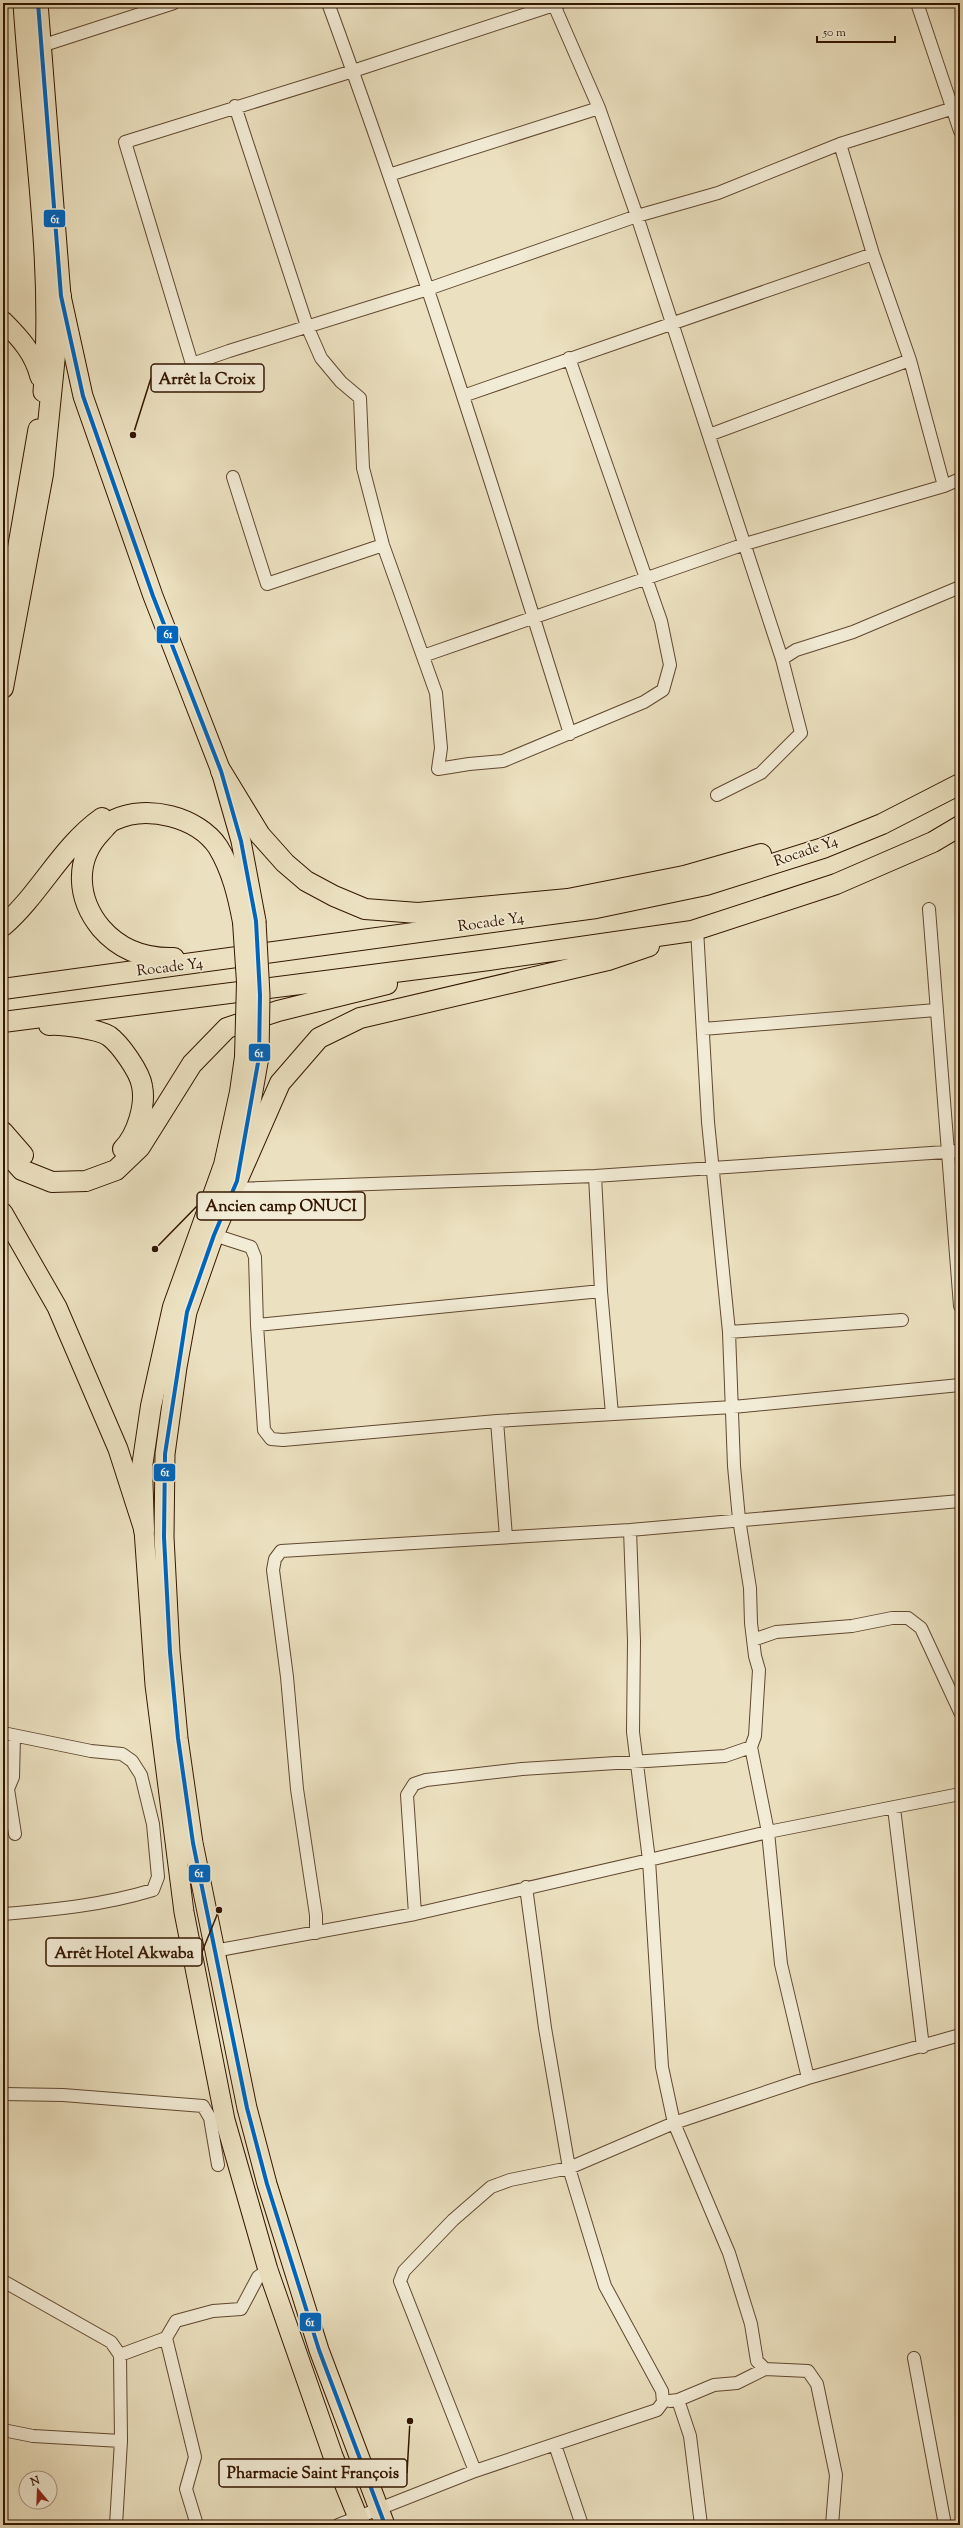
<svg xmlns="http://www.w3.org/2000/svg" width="963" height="2528" viewBox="0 0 963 2528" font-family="'Sorts Mill Goudy',serif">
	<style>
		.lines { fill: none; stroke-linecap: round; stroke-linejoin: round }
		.minor-casing { stroke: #614830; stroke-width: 14 }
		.primary-casing { stroke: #331600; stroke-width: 21 }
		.trunk-casing { stroke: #331600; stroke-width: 22 }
		.minor { stroke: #f2ebd5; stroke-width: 12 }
		.primary { stroke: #ebe0bf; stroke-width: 19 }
		.trunk { stroke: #ebe0bf; stroke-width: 20 }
		.primary-bridge-casing { stroke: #331600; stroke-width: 21; stroke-linecap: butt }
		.trunk-bridge-casing { stroke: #331600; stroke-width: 22; stroke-linecap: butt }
		.primary-bridge { stroke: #ebe0bf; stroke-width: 19 }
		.trunk-bridge { stroke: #ebe0bf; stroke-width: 20 }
		.bus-1-casing { stroke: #f2ebd5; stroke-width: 7 }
		.bus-1 { stroke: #0065bd; stroke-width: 4 }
		.labels { text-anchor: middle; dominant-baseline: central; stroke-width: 3.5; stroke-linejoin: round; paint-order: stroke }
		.street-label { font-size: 15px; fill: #331600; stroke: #f2ebd5 }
		.leader { fill: none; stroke: #331600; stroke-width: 1.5 }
		.callout-dot { fill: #331600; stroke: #f2ebd5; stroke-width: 1.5 }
		.callout { fill: #f2ebd5; stroke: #331600; stroke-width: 1.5 }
		.callout-label { font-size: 16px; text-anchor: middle; font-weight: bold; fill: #331600 }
		.line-badge { stroke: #f2ebd5; stroke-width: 1.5 }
		.badge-label { font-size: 11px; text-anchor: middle; font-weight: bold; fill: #fff }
	</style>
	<rect width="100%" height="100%" fill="#ebe0bf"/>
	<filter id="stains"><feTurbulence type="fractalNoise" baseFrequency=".005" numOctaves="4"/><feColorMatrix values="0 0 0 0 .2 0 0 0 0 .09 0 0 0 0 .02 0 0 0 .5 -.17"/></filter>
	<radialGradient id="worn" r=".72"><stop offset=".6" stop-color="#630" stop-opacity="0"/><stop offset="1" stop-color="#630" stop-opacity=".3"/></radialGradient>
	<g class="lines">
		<g class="minor-casing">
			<path id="minor" d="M328 3C416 244 494 489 570 734
				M560 3 353 71 125 142 192 364 229 351 428 289 637 216 718 193 840 144 960 106
				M917 3 960 131
				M554 5 599 108 637 216 782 659 801 733 761 773 717 795
				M41 46 174 3
				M235 106 307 326 321 358 341 382 360 398 363 468 383 545 436 693 441 748 438 769 469 764 503 761 644 702 663 690 670 665 661 621 569 358
				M840 144 873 254 910 360 944 486
				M389 175 599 108
				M463 396 873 254
				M709 435 910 360
				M233 477 267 584 383 545
				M423 656 745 544 944 486 960 479
				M782 659 796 650 853 632 960 587
				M929 909 960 1306
				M703 1029 936 1010
				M595 1176 601 1291
				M233 1189 595 1176 960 1151
				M214 1235 251 1247 255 1257 257 1325 264 1430 271 1439 283 1440 497 1421 733 1407 960 1385
				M257 1325 601 1291 612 1414
				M729 1332 902 1320
				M497 1421 506 1537
				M753 1640 776 1632 852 1626 892 1618H908L921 1628 960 1712
				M3 1733 91 1751 122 1754 132 1761 141 1775 153 1824 158 1877 153 1890C104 1905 53 1910 3 1914
				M751 1747 768 1832 781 1964 808 2078
				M8 1789 15 1834
				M3 1792 8 1789 13 1777 14 1736
				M894 1808 923 2047
				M415 1914 407 1795 414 1784 426 1780 522 1769 725 1756 751 1747 755 1736 759 1670 755 1656 751 1623 750 1588 739 1519 734 1466 729 1332 708 1122 697 929
				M316 1933V1915L297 1789 287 1677 273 1570 275 1559 281 1551 630 1530 960 1501
				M214 1951 415 1914 649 1860 633 1732 634 1641 630 1530
				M3 2094 63 2095 203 2106 210 2118 218 2165
				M3 2281 111 2342 120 2355
				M166 2338 195 2457 186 2489 197 2525
				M914 2358 945 2525
				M678 2400 690 2436 701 2525
				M670 2401 678 2400 714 2385 737 2383 765 2369
				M3 2430 33 2436 121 2441
				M555 2445 582 2525
				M475 2471 400 2281 404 2271 453 2220 491 2187 510 2180 569 2168 674 2123 808 2078 960 2035
				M116 2525 121 2441 120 2355 166 2338 176 2321 213 2311 241 2309 258 2277 268 2270
				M338 2525 475 2471 657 2410 663 2402 662 2391 605 2286 569 2168 545 2028 526 1887
				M832 2525 836 2475 817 2384 808 2371 765 2369 757 2361 751 2324 729 2253 674 2123 662 2067 649 1860 768 1832 960 1794"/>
		</g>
		<g class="primary-casing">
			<path id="primary" d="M23 3C31 133 54 262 43 392
				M38 3 61 296 83 396 153 596 221 771 241 841 256 921
				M3 321C20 338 34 353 40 377
				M3 632 38 429
				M259 1057 237 1181 214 1235 187 1312 177 1367 165 1454 164 1537 170 1652 178 1738 193 1843 247 2108 267 2184 319 2350 385 2525
				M3 1213 57 1307 118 1449 144 1530 155 1685 184 1912 225 2120 268 2270 333 2456 361 2525"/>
		</g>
		<g class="trunk-casing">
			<path id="trunk" d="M3 688 43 474 61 296
				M221 771 260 835 285 863 306 881 334 896 365 909 418 913 568 899 684 876 761 854
				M3 926C40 894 61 847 102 818
				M174 958C145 959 120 950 101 928 77 899 74 860 101 832 105 828 109 822 114 820 147 804 198 817 218 847 232 870 238 896 243 922
				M3 989 596 908 706 885 823 848 882 824 960 784
				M3 1022 489 960 692 931 836 884 933 842 960 826
				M49 1025C62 1024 98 1029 109 1036 120 1044 140 1072 142 1086 146 1105 137 1135 123 1149
				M3 1132 23 1155
				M3 1149 22 1170 52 1182 86 1181 116 1170 140 1147 192 1064 227 1028 278 1011 387 984
				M237 1181 280 1083 319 1038 360 1018 608 960 649 946
				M144 1530 142 1467 151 1406 173 1307 224 1165 240 1092 245 1057"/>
		</g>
		<use href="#minor" class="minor"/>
		<use href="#primary" class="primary"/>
		<use href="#trunk" class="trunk"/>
		<g class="primary-bridge-casing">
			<path id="primary-bridge" d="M256 921 260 995 259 1057"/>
		</g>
		<g class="trunk-bridge-casing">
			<path id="trunk-bridge" d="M243 922 247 982 245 1057"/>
		</g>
		<use href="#primary-bridge" class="primary-bridge"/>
		<use href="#trunk-bridge" class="trunk-bridge"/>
		<g class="bus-1-casing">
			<path id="bus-1" d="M38 3 61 296 83 396 153 596 221 771 241 841 256 921 260 995 259 1057 237 1181 214 1235 187 1312 165 1454 164 1537 170 1652 178 1738 193 1843 247 2108 267 2184 319 2350 385 2525"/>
		</g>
		<use href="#bus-1" class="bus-1"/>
	</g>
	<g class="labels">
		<g class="street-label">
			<text transform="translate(806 852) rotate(-19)">Rocade Y4</text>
			<text transform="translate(491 923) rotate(-8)">Rocade Y4</text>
			<text transform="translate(170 968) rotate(-7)">Rocade Y4</text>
		</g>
	</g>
	<path class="leader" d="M133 435L151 378M155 1249L197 1206M219 1910L202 1952M410 2421L407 2473"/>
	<g class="callout-dot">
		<circle cx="133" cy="435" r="4"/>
		<circle cx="155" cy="1249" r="4"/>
		<circle cx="219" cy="1910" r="4"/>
		<circle cx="410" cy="2421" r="4"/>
	</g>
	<g class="callout">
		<rect x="151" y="364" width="113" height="28" rx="4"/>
		<rect x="197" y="1192" width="168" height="28" rx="4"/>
		<rect x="46" y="1938" width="156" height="28" rx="4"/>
		<rect x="219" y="2459" width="188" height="28" rx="4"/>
	</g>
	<g class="callout-label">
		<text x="207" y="384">Arrêt la Croix</text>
		<text x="281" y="1211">Ancien camp ONUCI</text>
		<text x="124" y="1958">Arrêt Hotel Akwaba</text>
		<text x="313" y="2478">Pharmacie Saint François</text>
	</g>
	<g class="line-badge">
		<rect x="43" y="209" width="23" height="19" rx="4" fill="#0065bd"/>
		<rect x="156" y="625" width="23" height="19" rx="4" fill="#0065bd"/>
		<rect x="248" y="1043" width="23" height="19" rx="4" fill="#0065bd"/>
		<rect x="153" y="1463" width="23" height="19" rx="4" fill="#0065bd"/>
		<rect x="188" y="1864" width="23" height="19" rx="4" fill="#0065bd"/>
		<rect x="299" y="2312" width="23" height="20" rx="4" fill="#0065bd"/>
	</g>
	<g class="badge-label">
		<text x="55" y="223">61</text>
		<text x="168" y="638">61</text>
		<text x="259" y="1057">61</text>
		<text x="165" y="1476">61</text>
		<text x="199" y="1877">61</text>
		<text x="310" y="2326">61</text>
	</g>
	<rect width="963" height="2528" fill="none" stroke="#ebe0bf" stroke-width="16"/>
	<rect x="4" y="4" width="955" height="2520" fill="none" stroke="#331600" stroke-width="2"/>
	<rect x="8" y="8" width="947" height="2512" fill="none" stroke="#331600"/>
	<g transform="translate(38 2490) rotate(341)"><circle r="19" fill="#f2ebd5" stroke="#a69680"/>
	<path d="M0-3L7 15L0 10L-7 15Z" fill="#8f2418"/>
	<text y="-6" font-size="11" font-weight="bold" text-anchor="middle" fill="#331600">N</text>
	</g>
	<path d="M817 36v6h78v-6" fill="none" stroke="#331600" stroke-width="2"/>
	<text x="823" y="36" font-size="12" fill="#331600" stroke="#f2ebd5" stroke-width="3" paint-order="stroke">50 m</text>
	<rect width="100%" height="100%" filter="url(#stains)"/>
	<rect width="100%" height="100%" fill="url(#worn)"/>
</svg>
